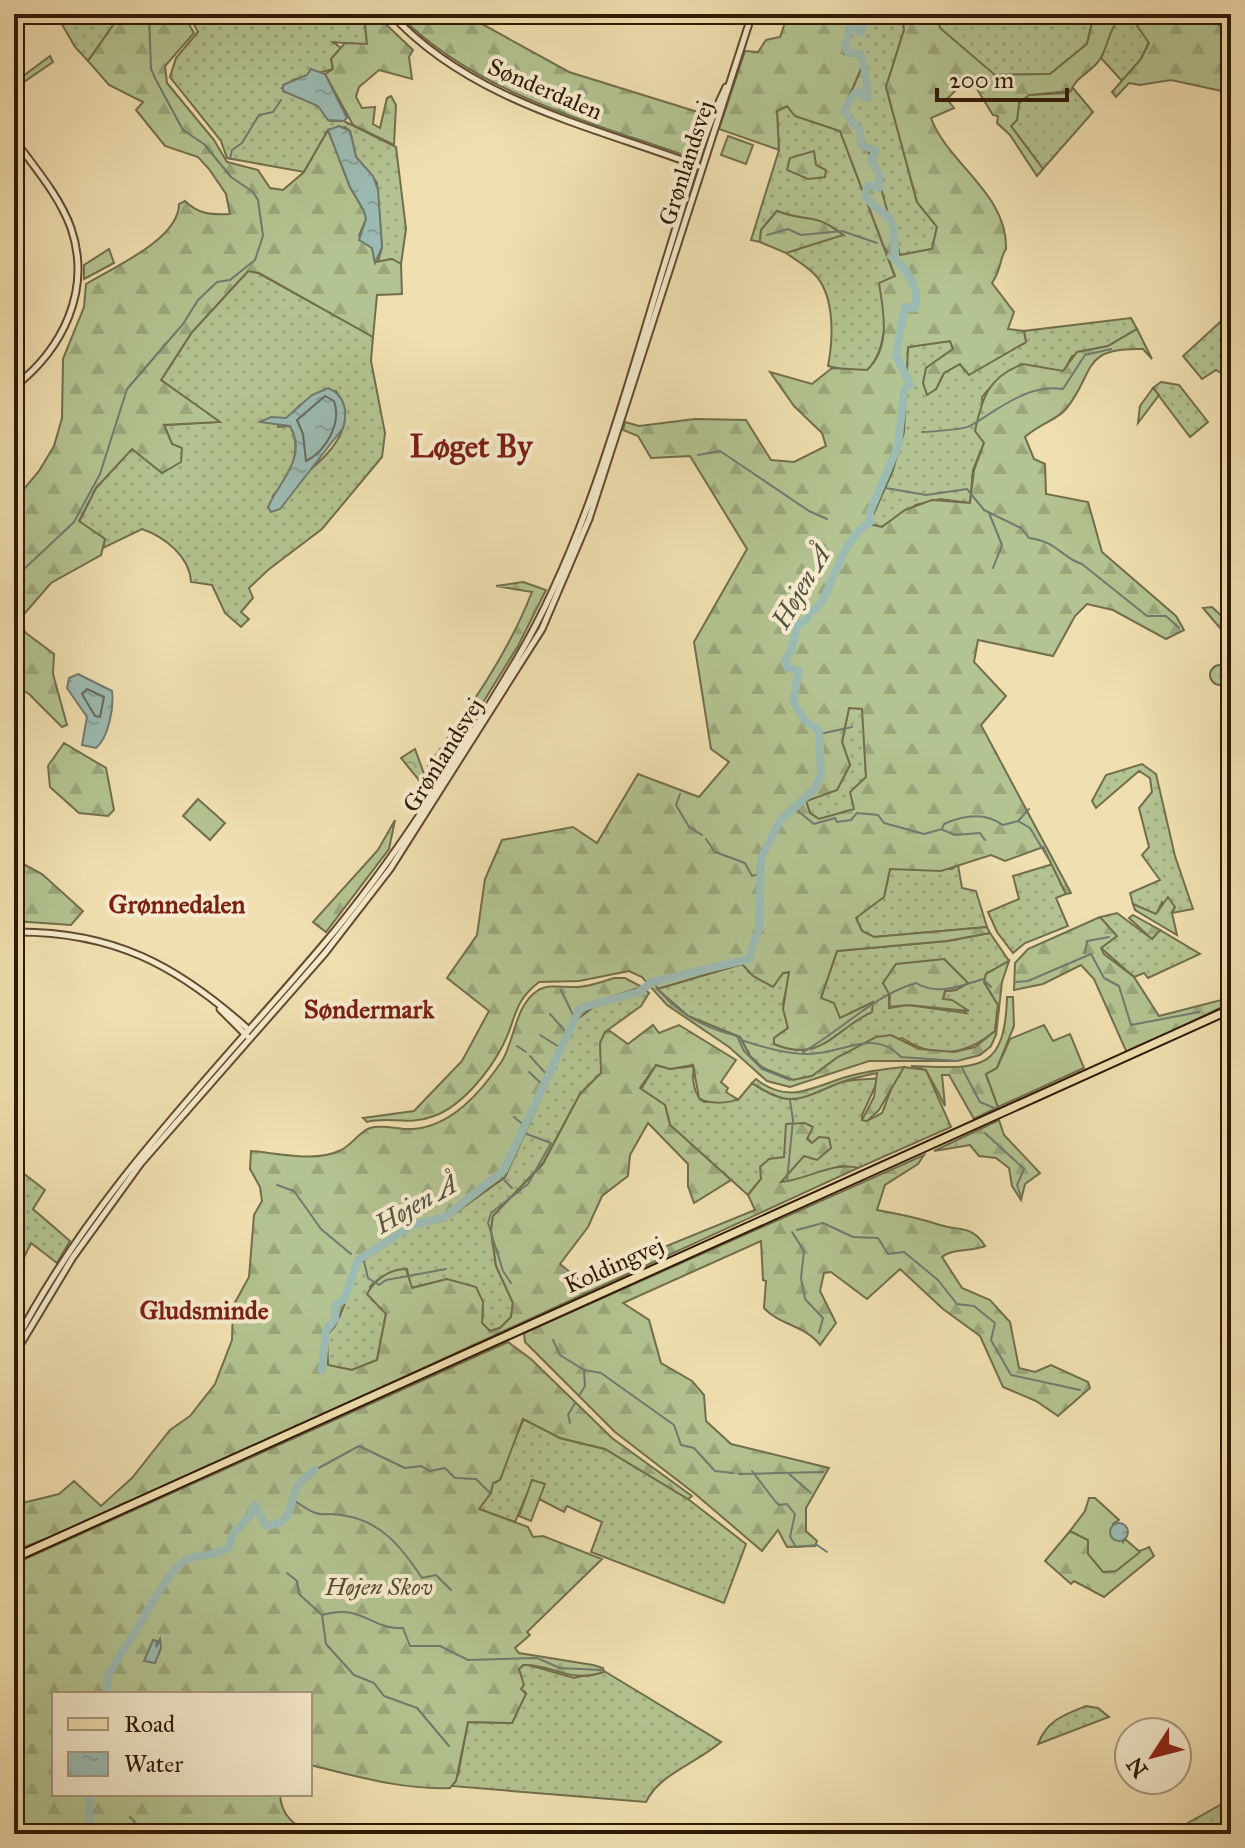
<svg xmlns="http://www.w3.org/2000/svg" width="1245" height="1848" viewBox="0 0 1245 1848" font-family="'IM FELL Great Primer',serif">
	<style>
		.grass { fill: url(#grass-dots); stroke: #726e4c; stroke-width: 2; fill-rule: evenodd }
		.forest { fill: url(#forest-firs); stroke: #726e4c; stroke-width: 2; fill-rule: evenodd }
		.park { fill: url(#park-crowns); stroke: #726e4c; stroke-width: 2 }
		.garden { fill: #b3c391; stroke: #726e4c; stroke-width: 2 }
		.water { fill: url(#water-ripples); stroke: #717a6e; stroke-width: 2 }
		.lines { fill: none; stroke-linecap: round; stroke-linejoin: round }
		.shore { stroke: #666a5c; stroke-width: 2 }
		.stream { stroke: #717a6e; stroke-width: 2 }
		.river { stroke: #9cbbb3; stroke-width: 8 }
		.minor-casing { stroke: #604a30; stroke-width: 9 }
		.major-casing { stroke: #301906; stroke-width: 11 }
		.minor { stroke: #f5eacc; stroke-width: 5 }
		.major { stroke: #f0dfb0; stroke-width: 7 }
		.labels { text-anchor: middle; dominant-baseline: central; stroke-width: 8; stroke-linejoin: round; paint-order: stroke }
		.street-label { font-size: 24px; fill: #301906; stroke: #f5eacc }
		.park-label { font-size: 24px; font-style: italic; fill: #574c30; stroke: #f5eacc }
		.water-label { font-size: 26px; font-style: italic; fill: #565243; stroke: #f5eacc }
		.neighbourhood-label { font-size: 26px; font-weight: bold; fill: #7a1f14; stroke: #f5eacc }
		.district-label { font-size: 32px; font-weight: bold; fill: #7a1f14; stroke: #f5eacc }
	</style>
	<defs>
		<pattern id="grass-dots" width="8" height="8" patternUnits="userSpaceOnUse" patternTransform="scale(2)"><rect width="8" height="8" fill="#b3c391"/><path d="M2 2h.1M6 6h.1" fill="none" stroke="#9aa77c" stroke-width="1.8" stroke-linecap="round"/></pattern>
		<pattern id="forest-firs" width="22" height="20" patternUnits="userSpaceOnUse" patternTransform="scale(2)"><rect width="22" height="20" fill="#b3c391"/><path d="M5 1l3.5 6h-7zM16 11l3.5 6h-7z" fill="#9aa77c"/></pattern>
		<pattern id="park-crowns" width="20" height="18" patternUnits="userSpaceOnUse" patternTransform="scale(2)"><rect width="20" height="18" fill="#b3c391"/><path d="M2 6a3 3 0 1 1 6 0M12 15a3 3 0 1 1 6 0" fill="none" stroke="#9aa77c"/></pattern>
		<pattern id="water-ripples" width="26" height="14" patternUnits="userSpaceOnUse" patternTransform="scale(2)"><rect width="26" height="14" fill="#9cbbb3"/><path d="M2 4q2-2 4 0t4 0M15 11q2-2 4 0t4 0" fill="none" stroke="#87a098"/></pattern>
	</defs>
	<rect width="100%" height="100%" fill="#f0dfb0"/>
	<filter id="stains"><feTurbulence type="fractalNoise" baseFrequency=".0025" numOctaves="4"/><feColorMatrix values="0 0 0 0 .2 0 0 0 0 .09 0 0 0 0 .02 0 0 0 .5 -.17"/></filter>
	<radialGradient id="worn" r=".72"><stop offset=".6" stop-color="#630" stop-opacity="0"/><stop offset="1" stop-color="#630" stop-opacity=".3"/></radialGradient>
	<path class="grass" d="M56 14H121L88 61 75 47Z
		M188 14H364L367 45 333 42 341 48 331 59 333 69 293 80 282 88 318 106 330 121H344L396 147 406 229 401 264 392 259 378 262 382 247 377 183 356 157 350 131 345 127 328 130 304 172 227 158 221 141 170 77 176 58 198 32Z
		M862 14H902L904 30 886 87 917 202 937 227 932 249 900 255 876 173 842 113 863 64 843 54 847 28 858 26Z
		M937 14H1094L1087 44 1050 74 994 75 939 28Z
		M1205 14H1231V27L1210 23Z
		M1127 18 1138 25 1149 42 1141 59 1122 81 1101 58C1108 42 1107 22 1127 18Z
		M1073 88 1093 112 1043 169 1011 126 1017 120 1019 103 1029 95 1068 93Z
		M787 106 795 116 840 131 895 277C881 304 891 348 867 370L855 372 828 366C833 340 835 299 817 277 809 267 796 260 786 253L842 234C815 213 805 222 777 211L761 230 760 242 751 240 779 150 777 111Z
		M248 271 258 273 373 337 371 361 385 433 382 457 322 529 268 570 249 588 253 598 241 612 249 619 241 627 225 613 212 585 191 582C190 557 165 537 142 529L103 548 105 539 79 522 96 488 132 448 162 473 172 444 164 425 219 422 161 380 192 332ZM336 391C369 434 302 478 272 497 289 478 304 451 290 426L278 427 280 418 286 419 300 405Z
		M1231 312V379L1216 370 1202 379 1183 356Z
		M1131 318 1137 329 1108 346 1072 356 1064 371C1051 373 1043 368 1031 366 1011 362 993 384 982 397L984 443 973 470 970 503 940 499 916 505 881 527 869 524 893 470 908 347 950 341 953 349 926 368 936 389 944 373 960 364 964 370 1025 343 1024 331Z
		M1161 382 1179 385 1208 422 1190 437 1153 388Z
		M1210 675a10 10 0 1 1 20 0a10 10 0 1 1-20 0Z
		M849 707 863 709 866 777 855 810 819 819 810 813 806 801 837 790 850 765 842 742Z
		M1142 764 1156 774 1175 856 1193 909 1172 913 1162 902 1156 915 1133 904 1130 893 1160 880 1142 855 1149 847 1139 808 1152 792 1150 778 1139 771 1096 808 1092 801 1106 775Z
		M1053 864 1066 894 1056 898 1068 926 1025 943 1013 953 997 932 988 912 1019 899 1013 876Z
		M958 865 962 888 976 891 987 927 874 937 862 931 856 922 859 913 884 897 890 869H952Z
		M1117 913 1152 939 1160 930 1200 954 1148 978 1144 973 1134 977 1101 948 1116 936 1100 917Z
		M990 933 1009 961 986 974 984 982 998 1005 995 1031C966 1055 935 1060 902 1038L838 1057 812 1076 793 1080 763 1069 750 1056 740 1037 688 1016 657 989 742 964C752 975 762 977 771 986L783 973 790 972 783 1004 788 1028 774 1038V1044C822 1063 833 1030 872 1011L840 1018 821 998 837 951 947 941ZM944 959 968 983 956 990 945 991 943 999 955 1003 966 1013 908 1005 889 1008V994Z
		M642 987 649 993 641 1006 605 1032 601 1073 580 1094 543 1163 493 1216 491 1230 496 1266 513 1303 511 1317 500 1328 490 1331 482 1323 483 1308 447 1279 411 1288 407 1269 379 1279 370 1287 386 1313 377 1360 352 1370 327 1365V1335L335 1326 346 1301 357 1264 414 1227 445 1220 505 1177 576 1020 604 999Z
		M656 1065 670 1069 694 1066C692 1078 693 1095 704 1102L738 1100 752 1083C790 1109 797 1099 835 1084 848 1079 865 1080 879 1078L862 1115V1120L867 1121 882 1113 897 1074 904 1067 926 1070 951 1127 858 1168 840 1166 803 1181 780 1183 812 1143 807 1138 812 1127 784 1158 769 1159 761 1167V1179L748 1195 670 1125 665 1105 641 1089Z
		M14 1166 45 1190 33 1209 70 1241 57 1263 31 1243 14 1278Z
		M524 1418 560 1438 605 1449 688 1499 746 1544 724 1603 591 1552 602 1522 567 1506 564 1512 539 1499 544 1485 533 1480 515 1522 479 1509 492 1483 497 1482Z
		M525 1664 574 1678 604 1671 721 1742C697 1763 659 1774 646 1802L451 1786 458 1775 468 1722 512 1723 526 1693 521 1689 519 1669Z
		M1086 1706 1098 1708 1109 1717 1038 1744C1047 1720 1064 1715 1086 1706Z
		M1231 1799V1834H1192L1188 1823Z"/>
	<path class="forest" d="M121 14H183L194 33 165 66 167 83 214 140 227 162 258 170 270 188 283 190 304 172 328 130 350 187 364 211 366 219 359 236 372 248 375 262 392 259 401 264 402 294 377 295 373 337 259 273 248 271 192 332 161 380 220 422 164 425 172 444 182 448 181 462 162 473 132 449 96 488 79 521 105 539 101 555 51 583 18 621 26 633 54 654 53 674 67 725 62 727 29 694 14 685V501L39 471 54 446 62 418 63 359 84 307 86 284C114 267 179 239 179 204L185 201C198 214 211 215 230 214L226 194 209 169 198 157 165 146 136 110 143 102 109 85 88 61Z
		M364 14H375L413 50 409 57 412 79 379 70 359 87 356 97 362 108 375 107 373 124 380 128 387 98 391 96 396 105 394 145 353 125 325 74 333 69 331 59 345 43 367 44Z
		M398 14H464L569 72 704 114 689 157C588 121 475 93 398 14Z
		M788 14H862L860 30 852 25 847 28 844 54H856L863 64 842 113C877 141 885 215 900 255L932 249 937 227 917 202 886 87 904 30 902 14H937L940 28 995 75 1050 74 1087 44 1094 14H1205L1211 23 1231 27V93L1171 80 1140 85 1129 83 1116 97 1112 92 1141 59 1149 43 1133 20H1118C1107 33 1108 50 1098 62 1089 73 1074 79 1071 91L1029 95 1019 103 1017 120 1011 126 1043 169 1037 176 1010 135 997 123 998 116 993 115 972 81 956 77 949 81 956 90 947 99 954 108 931 118C948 164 1008 194 1006 249 1000 256 1002 269 992 283L1014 312 1008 329 1024 331 1026 342 969 375 960 364 944 373 936 389 927 395 923 383 926 368 953 349 950 341 908 347 904 432 893 470 869 524 882 527 905 510 932 500 970 503 974 470 984 443 975 431C982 398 988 377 1023 364L1063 371 1077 352 1108 346 1137 329 1152 359 1143 349C1080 347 1096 372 1066 409 1057 420 1039 424 1025 437L1034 459 1045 464 1046 494 1088 502 1102 552 1176 616 1184 630 1166 639 1113 610 1087 604 1075 616 1053 656 978 640 974 662 1006 696 981 725 1071 893 1066 894 1043 847 1005 861 991 855 941 871 890 869 884 897 856 918 862 931 874 937 987 927 990 933 947 941 837 951 821 998 834 1003 840 1018 873 1002 872 1012C833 1030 822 1064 774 1044V1038L788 1028 783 1009 789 972 783 973 773 987 753 976 742 964 657 989 688 1016 740 1037 750 1056 763 1068 793 1080 812 1076 838 1057 876 1037 891 1035 919 1049 954 1052 975 1047 995 1031 998 1005 984 982 986 974 1009 961 1002 982 996 1035 991 1046 980 1055 957 1061H869L790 1087 767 1081 729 1047 667 1005 642 977 629 971 579 981 539 982C512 1003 517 1018 503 1045 490 1071 462 1106 434 1116 409 1126 389 1116 367 1122L363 1118 414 1111 462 1061 489 1011 447 978 477 935 485 879 502 840 573 827 597 843 638 774 699 797 729 762 711 749 694 642 747 549 690 456 651 458 638 436 623 430 625 422 639 426 695 419 746 420 771 460 794 462 826 446 822 433 794 406 770 372 812 384 832 368 867 370C892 347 883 310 879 283L895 276 840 131 795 116 787 106 777 111 779 150 719 129 745 51 758 52 766 40 780 37ZM849 708 862 709 866 777 850 792 854 809 819 819 810 813 806 801 837 790 850 765 842 742Z
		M814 151 816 165 826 170 825 177 808 179 787 170 790 158Z
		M777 211C807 223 813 211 843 235L786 253 760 242 761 230Z
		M1153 388 1159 395 1138 423 1140 406Z
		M523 582 546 590 518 646 438 775 428 766C468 710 507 656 532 592L496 586Z
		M1212 607 1231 625V641L1203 608Z
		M64 743 106 768 114 810 108 816 79 813 50 787 48 766Z
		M395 820 389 849 326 932 313 922 378 850Z
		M14 859 42 874 83 911 71 925 14 921Z
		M1168 897 1175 907 1172 913 1177 935 1135 910 1133 904 1156 914Z
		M1133 915 1160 930 1152 939 1129 918Z
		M1100 917 1117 936 1101 948 1104 954 1134 977 1159 1016 1221 1000 1226 1005 1127 1053 1094 979 1081 965 1043 984 1014 990 1015 963 1028 949Z
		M944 959 968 983 956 990 945 991 943 999 952 1000 969 1011 908 1005 889 1007 890 996 883 983 896 964Z
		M614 978H625L642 987 604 999 576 1020 505 1177 445 1220 413 1227 357 1264 346 1301 335 1326 327 1335 328 1365 352 1370 377 1360 386 1314 367 1294C375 1279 390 1269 406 1269L412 1288 447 1279 476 1287 483 1302 482 1323 490 1331 500 1328 511 1317 513 1303 496 1266 491 1230 493 1216 543 1164 580 1094 601 1073 600 1043 605 1032 610 1031 628 1044 653 1025 659 1033 679 1025 736 1060 721 1082 728 1088 726 1092 737 1099C728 1104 707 1104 699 1098L693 1065 670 1069 656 1065 640 1088 665 1105 670 1125 731 1180 694 1203 688 1186V1164L648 1123 630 1155 628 1176 602 1196 588 1227 560 1264 581 1281 755 1210 748 1195 761 1179 760 1167 769 1159 784 1157 786 1124 805 1123 813 1127 807 1139 812 1143 819 1137 829 1138 831 1148 817 1160 804 1156 781 1182C806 1180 834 1161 858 1168L91 1521 14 1551V1505L59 1494 74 1481 101 1506 132 1478 170 1430 190 1416 215 1384 232 1340 233 1306 249 1277 254 1215 262 1201 260 1187 250 1169 251 1151C279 1153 316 1163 341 1150 352 1145 359 1132 370 1128 383 1124 400 1130 413 1129 452 1126 481 1092 502 1061 515 1039 515 1006 537 991 549 983 564 988 578 987 591 986 602 982 614 978Z
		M1007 997H1013L1014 1026 997 1068 986 1075 998 1107 974 1119 949 1075H942L945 1106 926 1070 911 1066C976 1068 1005 1075 1007 997Z
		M904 1067 879 1110 867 1121 862 1120 874 1097 877 1073C863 1076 847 1079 834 1085 797 1101 789 1107 752 1083L756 1079C788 1105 813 1087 846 1077 866 1071 884 1069 904 1067Z
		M999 1120 1004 1135 1040 1173 1025 1184 1021 1200 1012 1186 1009 1168 996 1158 979 1156 970 1145 934 1151Z
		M924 1155 918 1164 885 1185 877 1210C900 1214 919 1218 940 1225 960 1231 972 1225 985 1246 972 1252 952 1248 942 1257L962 1288 990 1300 1010 1322 1019 1368 1035 1372 1051 1365 1088 1382 1090 1388 1058 1416 1036 1401 1003 1387 980 1336 943 1309 900 1269 867 1299 831 1272 824 1273 820 1291 836 1323 820 1345C805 1325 779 1325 764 1308L766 1281 763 1280 761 1241 623 1303 649 1320 661 1363 692 1381 704 1395 706 1421 731 1444 829 1468 806 1508V1531L817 1541 815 1546 787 1547 778 1530 762 1551 694 1493 615 1432 525 1342 524 1333Z
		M508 1342 531 1359 612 1438 692 1496 688 1499 605 1449 560 1438 523 1419 500 1480 493 1483 491 1493 479 1509 528 1527 533 1537 543 1536 602 1559 527 1632 530 1635 515 1648 519 1653 593 1665 603 1668 604 1672C567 1684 555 1664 523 1665L519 1669 524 1685 521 1689 526 1694 512 1723 468 1722 456 1781 450 1788C402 1790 356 1776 310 1765V1694H54V1794H280C281 1818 297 1829 319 1834H14V1564Z
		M1070 1531C1091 1541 1125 1561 1149 1547L1154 1556 1104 1597 1074 1581 1071 1584 1045 1561Z"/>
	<path class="park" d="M50 56 53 62 15 88 14 83Z
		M415 749 427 782 423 785 401 758Z"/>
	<path class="garden" d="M728 136 753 145 746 164 721 155Z
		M109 249 114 263 84 279V265Z
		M198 799 225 823 210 840 183 816Z
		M1044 1025 1053 1041 1070 1034 1084 1068 998 1107 986 1074 997 1068 1010 1039Z
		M532 1480 545 1484 531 1521 519 1516Z
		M1089 1498H1095L1119 1520 1113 1524 1123 1542 1125 1539 1140 1552 1116 1571 1103 1572 1088 1554V1540L1070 1531 1085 1511Z"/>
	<path class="water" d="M311 69 325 74 347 118 344 121 328 120 318 106 283 91V85L307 75Z
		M339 126 350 131 356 157 373 176 378 190 382 247 375 263 372 248 359 240 366 219 364 211 350 187 328 130Z
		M328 388C345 395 348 412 343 428L280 509 271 512 268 507C280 480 308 458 290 426L260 422 271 417 286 418 312 395Z
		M78 674 112 691C114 707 109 737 96 748L82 745 87 717 67 688 69 678Z
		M1110 1532a9 9 0 1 1 18 0a9 9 0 1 1-18 0Z
		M160 1639 161 1648 155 1663 144 1661 153 1640 157 1641 156 1647Z"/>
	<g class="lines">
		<path class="shore" d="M325 396 334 401C342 423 326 451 306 461L303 434 297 420Z
			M87 689 104 697 100 717 95 716 82 694Z"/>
		<path class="stream" d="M230 159 232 150 242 143 259 115 273 112 281 100
			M767 235 788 229 801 235 842 231 877 243
			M882 244 891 256
			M922 432C930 432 965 429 970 426 999 409 1027 384 1063 389L1085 355 1111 349
			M698 455 720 451 809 511 827 519
			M880 487 926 495 967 489 984 510 1021 528 1029 538C1059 542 1060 557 1082 564L1147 616H1166L1179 628
			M989 513 1002 545 993 568
			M14 583 22 571 74 522 100 474 127 389 183 324 198 300 217 282 230 280 255 260 263 236 258 200 253 192 231 177 204 144 183 130 156 80 151 69 149 14
			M820 734 852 727
			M680 794 676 805 689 827 702 835
			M793 807 814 824 835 818 837 822 851 820 857 813 878 815 884 823 924 834 942 829 944 824C964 815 985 812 1003 825L1018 821 1030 828 1048 858
			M1019 820 1029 809
			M943 830 955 835 980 833 985 840
			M706 839 715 852 745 863 752 876 759 874
			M1085 953 1087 941 1109 937
			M653 982C673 1012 702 1027 737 1036L744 1051 762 1069 790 1080
			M1016 982 1028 981 1091 954 1104 978 1119 986 1131 1025 1199 1012
			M561 990 574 1017
			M550 1014 567 1033
			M540 1035 561 1048
			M741 1040C759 1046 787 1054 807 1054 841 1055 874 1027 901 1057L958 1061
			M517 1046 526 1052
			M803 1052C841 1031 874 995 916 983 938 996 960 986 983 979L991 987
			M530 1056 548 1076
			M962 1068 980 1102 994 1108
			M529 1072 544 1086
			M514 1117 526 1127
			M985 1133 1024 1169 1017 1185 1021 1197
			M499 1175 512 1188
			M787 1181 793 1120 790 1101
			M277 1185 294 1191 321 1229 351 1254
			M797 1230 823 1223 853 1237 878 1238 888 1254 904 1252 938 1280 957 1304 974 1306 995 1323 991 1340 1011 1375 1080 1390
			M792 1232 804 1251 801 1278 805 1299 823 1318 819 1333
			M363 1257 368 1278 379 1285 386 1280 446 1269
			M356 1258 358 1260
			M511 1283 503 1271 488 1223 491 1213 528 1184 551 1143 524 1133
			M553 1340 560 1355 584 1370 601 1373 674 1425 681 1445 694 1448 715 1471 733 1473
			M579 1396 585 1386 584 1371
			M570 1423 568 1415 575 1403
			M315 1470 359 1446 405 1468 421 1466 430 1471 445 1468 455 1478 476 1479 489 1492
			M752 1471 775 1501 779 1505 787 1504 795 1514 790 1537 796 1547 817 1545 827 1552
			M788 1473 811 1493
			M739 1474 823 1472
			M295 1501C325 1522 317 1510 347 1516 383 1523 402 1548 422 1578L436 1575 451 1590
			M287 1573 297 1581 299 1594 322 1615C363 1603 370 1630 403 1628L410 1646H440L468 1660 537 1658 560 1668 601 1670
			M322 1615 326 1644 354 1675 374 1683 384 1696 417 1708 449 1746
			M130 1817 146 1834"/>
		<path class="river" d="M1000 14H1001
			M322 1370 326 1331 335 1319 336 1304 344 1300 358 1260 413 1225 445 1217 504 1170 580 1008 639 992 652 982 749 959 759 928 761 858 780 821 814 789 821 775 819 730 805 721 793 701 799 671 788 668 785 661 791 651 797 626 806 620C808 611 817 610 822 601 837 573 843 540 870 522V512L898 446 904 390 910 385 896 354 905 307 915 308C921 289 906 267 891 256L895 253C894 243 895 229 891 221 884 208 869 208 865 193L869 185 879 188V174L871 160 876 150 861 145 860 131 844 111 855 93 860 92 865 98 869 95C864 81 867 67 860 54L848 53 845 47 851 26 861 33 866 14
			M136 1631C147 1613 171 1563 191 1558 208 1553 208 1558 228 1548L233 1534 249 1517 255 1505 266 1526C292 1524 289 1507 296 1489 299 1481 309 1475 315 1470
			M107 1694V1676L133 1635
			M89 1794V1834"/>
		<g class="minor-casing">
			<path id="minor" d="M391 14C471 101 591 126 698 166
				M14 139C34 167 59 195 71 228 92 290 63 349 14 387
				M14 932C113 931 177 965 249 1030
				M220 1009 247 1036
				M14 1345C93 1192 213 1075 323 945 397 858 458 757 517 659 590 535 627 384 670 247 687 193 701 138 726 87
				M14 1355 73 1257 141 1163 325 953 390 869 542 629 589 519 752 14"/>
		</g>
		<g class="major-casing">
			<path id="major" d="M14 1558 1231 1009"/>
		</g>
		<use href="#minor" class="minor"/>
		<use href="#major" class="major"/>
	</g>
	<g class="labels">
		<g class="street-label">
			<text transform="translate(545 89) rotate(23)">Sønderdalen</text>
			<text transform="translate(686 163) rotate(-72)">Grønlandsvej</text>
			<text transform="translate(443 755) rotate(-58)">Grønlandsvej</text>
			<text transform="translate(614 1265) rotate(-24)">Koldingvej</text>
		</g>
		<g class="park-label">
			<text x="379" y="1587">Højen Skov</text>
		</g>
		<g class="water-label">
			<text transform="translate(801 587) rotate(-60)">Højen Å</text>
			<text transform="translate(416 1204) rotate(-30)">Højen Å</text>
		</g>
		<g class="neighbourhood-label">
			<text x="177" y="904">Grønnedalen</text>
			<text x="369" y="1009">Søndermark</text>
			<text x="204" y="1310">Gludsminde</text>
		</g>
		<g class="district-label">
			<text x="471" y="446">Løget By</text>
		</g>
	</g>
	<rect width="1245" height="1848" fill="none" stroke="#f0dfb0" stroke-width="48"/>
	<rect x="16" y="16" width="1213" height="1816" fill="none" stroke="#301906" stroke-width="4"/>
	<rect x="24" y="24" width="1197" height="1800" fill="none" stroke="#301906" stroke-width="2"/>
	<rect x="52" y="1692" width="260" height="104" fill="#f5eacc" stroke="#a6967d" stroke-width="2"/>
	<rect x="68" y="1718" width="40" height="12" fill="#f0dfb0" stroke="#a6967d" stroke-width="2"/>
	<text x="124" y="1732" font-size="24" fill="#301906">Road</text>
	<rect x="68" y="1752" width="40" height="24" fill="url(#water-ripples)" stroke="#a6967d" stroke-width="2"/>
	<text x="124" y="1772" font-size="24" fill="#301906">Water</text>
	<g transform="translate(1153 1756) rotate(234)"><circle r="38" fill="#f5eacc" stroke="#a6967d" stroke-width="2"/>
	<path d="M0-6L14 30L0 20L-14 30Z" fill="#8f2418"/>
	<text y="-12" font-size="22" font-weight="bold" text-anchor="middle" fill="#301906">N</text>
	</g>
	<path d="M937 88v12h130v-12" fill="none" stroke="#301906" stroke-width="4"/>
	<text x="949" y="88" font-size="24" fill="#301906" stroke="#f5eacc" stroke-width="6" paint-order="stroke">200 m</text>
	<rect width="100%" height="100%" filter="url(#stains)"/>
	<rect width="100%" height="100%" fill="url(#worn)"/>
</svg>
